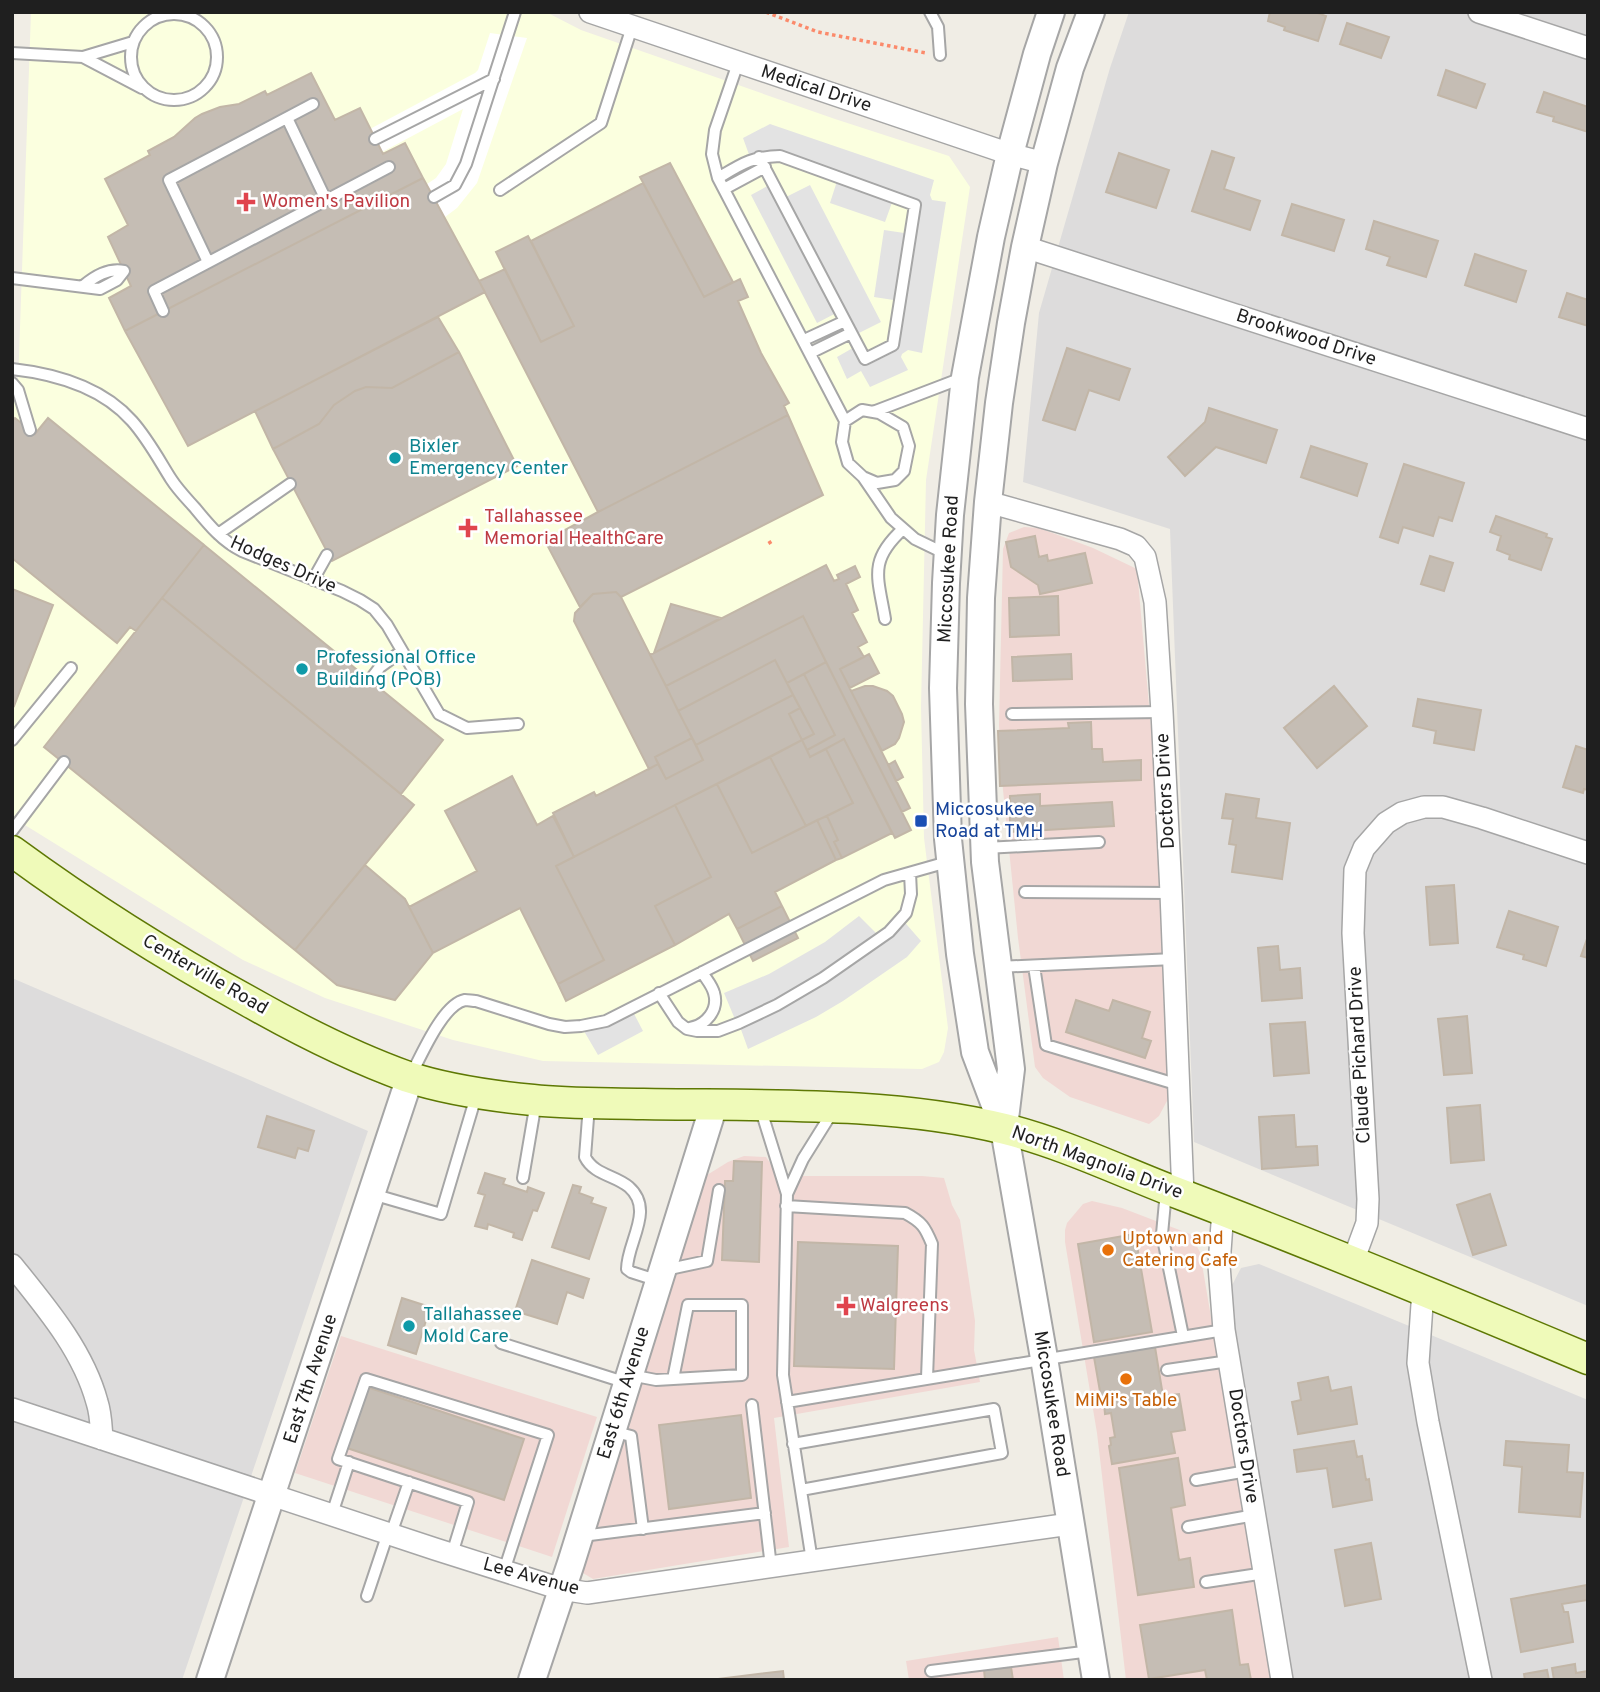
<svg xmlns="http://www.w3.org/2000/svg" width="1600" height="1692" viewBox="0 0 1600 1692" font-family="Overpass,sans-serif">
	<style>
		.residential { fill: #dddcdc }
		.commercial { fill: #f1d8d4 }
		.education { fill: #fbffdf }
		.parking { fill: #e3e3e3 }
		.pier { fill: #fff }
		.building { fill: #c5bdb4; stroke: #c2b6a7; stroke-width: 2 }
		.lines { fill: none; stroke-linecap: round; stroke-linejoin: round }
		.service-casing { stroke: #a6a6a6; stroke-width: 14 }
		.minor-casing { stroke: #a6a6a6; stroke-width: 24 }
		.tertiary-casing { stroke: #a6a6a6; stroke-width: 30 }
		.secondary-casing { stroke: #5e7804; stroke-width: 33 }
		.path { stroke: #fb8a6b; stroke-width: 3.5; stroke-dasharray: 3.5 3.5; stroke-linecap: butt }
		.service { stroke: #fff; stroke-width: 10 }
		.minor { stroke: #fff; stroke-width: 21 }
		.tertiary { stroke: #fff; stroke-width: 26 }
		.secondary { stroke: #effab9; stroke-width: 30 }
		.health-dot { fill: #e0444e; stroke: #fff; stroke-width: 2.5 }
		.culture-dot { fill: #0f9aa8; stroke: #fff; stroke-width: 2.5 }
		.transit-dot { fill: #1a4fb4; stroke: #fff; stroke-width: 2.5 }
		.food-dot { fill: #e8710a; stroke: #fff; stroke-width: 2.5 }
		.labels { text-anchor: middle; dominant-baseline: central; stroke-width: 5; stroke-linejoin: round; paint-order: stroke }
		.street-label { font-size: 19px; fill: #1f1f1f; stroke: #fff }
		.health-label { font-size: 19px; fill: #be3a42; stroke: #fff; text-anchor: start }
		.culture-label { font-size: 19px; fill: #0d838f; stroke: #fff; text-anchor: start }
		.transit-label { font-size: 19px; fill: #164399; stroke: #fff; text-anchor: start }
		.food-label { font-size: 19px; fill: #c56008; stroke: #fff; text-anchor: start }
	</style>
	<rect width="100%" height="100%" fill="#f0ede5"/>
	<path class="residential" d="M1129 12H1588V1306L1194 1142 1170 529 1023 482 1039 313 1110 68Z
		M12 978 368 1131 182 1680H12Z
		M1259 1264 1588 1400V1680H1291L1232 1335 1229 1291 1241 1268Z"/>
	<path class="commercial" d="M1024 527 1039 528 1093 548 1137 569 1156 785 1163 926 1168 1099 1159 1116 1149 1124 1070 1097 1043 1078 1035 1067 1018 938 1003 790 999 725 1003 549 1009 533Z
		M744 1156 766 1157 773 1167 775 1176H922L944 1178 952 1205 960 1220 975 1321 974 1350 980 1382 774 1418 789 1547 593 1579 583 1573 578 1562 698 1194 707 1175 728 1162Z
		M1092 1201 1122 1208 1190 1234 1200 1252 1272 1680H1126L1097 1433 1065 1242V1230L1067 1223 1083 1204Z
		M341 1336 597 1417 552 1557 295 1473Z
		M1058 1637 1064 1680H909L906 1661Z"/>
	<path class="education" d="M31 12H546L581 30 835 119 949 156 970 187 926 480 921 707 924 838 948 1028 944 1052 939 1062 922 1069 543 1061 453 1040 325 998 243 960 12 817V387L18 385Z"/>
	<path class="parking" d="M770 124 934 180 930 195 932 200 946 202 922 353 908 350 902 354 901 357 908 370 870 387 861 371 847 379 837 357 858 345 865 359 893 345 900 301 874 297 884 230 911 234 915 205 894 197 885 222 830 203 838 178 780 156 751 160 743 138Z
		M773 183 782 199 810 185 881 322 853 336 840 311 817 323 751 195Z
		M859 916 881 938 901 918 921 941 907 957 843 1001 816 1017 748 1049 739 1024H737L724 993 769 974 825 942Z
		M631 1008 643 1031 598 1055 581 1026Z"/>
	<path class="pier" d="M490 33 527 38 477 183 457 208 445 217 427 184 436 178 446 164 463 109 382 152 370 129 475 73 478 70Z"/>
	<path class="building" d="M1270 12H1315L1326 16 1318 41 1284 30 1285 27 1268 21Z
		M1347 23 1389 37 1381 58 1340 44Z
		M1446 70 1485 84 1476 108 1438 95Z
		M311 73 335 120 360 108 383 154 405 143 423 178 125 331 109 298 131 286 108 237 128 225 105 179 150 155 148 151 174 137 195 118 202 114 220 107 239 104 265 91 267 95Z
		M1544 92 1588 107V132L1553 121 1554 117 1537 112Z
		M1212 151 1234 158 1224 189 1260 201 1250 230 1192 211Z
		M1119 153 1169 170 1156 208 1106 192Z
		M670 163 733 282 704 297 640 177Z
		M423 178 485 292 188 446 125 331Z
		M643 183 704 297 740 279 748 297 738 301 761 353 789 403 784 406 788 415 598 512 479 281 505 269 541 342 574 326 531 241Z
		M1292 204 1344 220 1334 251 1282 235Z
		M1374 221 1438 241 1426 277 1387 265 1390 257 1366 249Z
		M528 236 574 326 541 342 496 252Z
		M1475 254 1526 271 1516 302 1465 285Z
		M1567 293 1588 300V326L1559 317Z
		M438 317 459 352 392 388 366 387 355 391 334 405 319 424 273 449 255 411Z
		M1067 348 1130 369 1119 400 1089 390 1075 430 1043 420Z
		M459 352 517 466 332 561 273 449 319 424 334 405 355 391 366 387 392 388Z
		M1209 408 1277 430 1266 463 1216 447 1185 476 1168 457 1205 422Z
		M788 415 823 495 621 597 616 592 593 594 580 607 545 541 598 512Z
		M15 418 35 434 48 418 204 545 136 631 130 627 117 643 12 558V421Z
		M1311 446 1367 464 1357 496 1301 477Z
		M1404 464 1464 483 1452 521 1439 517 1433 536 1403 527 1398 543 1380 537Z
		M1496 516 1547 534 1546 537 1552 539 1541 570 1509 559 1510 555 1497 550 1501 536 1490 532Z
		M1035 536 1039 557 1047 555 1048 561 1085 553 1092 583 1040 594 1038 585 1011 567 1006 542Z
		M204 545 443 740 401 794 162 598Z
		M1430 556 1453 563 1444 591 1421 584Z
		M826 565 834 581 839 579 837 575 855 566 860 577 846 584 858 610 852 613 867 642 858 647 864 657 840 669 910 808 902 812 803 616 666 686 650 655Z
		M12 589 53 605 14 706 12 705Z
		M616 592 621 597 692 738 655 757 658 764 649 769 574 621 575 613 593 594Z
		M1058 596 1059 635 1010 637 1009 598Z
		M162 598 414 805 295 950 44 747Z
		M671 604 721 618 654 653Z
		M803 616 826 662 787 683 775 660 678 711 666 686Z
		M869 654 879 673 850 688 840 669Z
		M1071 654 1072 679 1013 681 1012 657Z
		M775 660 793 695 696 745 678 711Z
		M826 662 911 830 895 838 844 739 810 757 807 750 835 735 804 674Z
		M804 674 835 735 807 750 802 740 814 734 787 683Z
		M865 686H873L887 691 893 696 902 714 904 722 899 738 895 744 882 751 851 691Z
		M1334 686 1367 726 1317 768 1284 728Z
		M793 695 800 708 789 714 802 740 574 857 553 813 594 792 596 796 658 764 666 779 703 760 696 745Z
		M1418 699 1481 710 1474 750 1434 743 1436 731 1413 726Z
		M800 708 814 734 802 740 789 714Z
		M1091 722 1092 749H1102L1103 762 1141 760V780L1000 786 998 731 1069 728 1068 723Z
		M692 738 703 760 666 779 655 757Z
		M844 739 892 833 842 858 834 842 838 840 827 816 853 803 826 749Z
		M802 740 810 757 826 749 853 803 806 826 770 757Z
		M1576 746 1588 750V790L1584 789 1583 793 1563 787Z
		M770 757 806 826 752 853 717 784Z
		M895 761 903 777 896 781 888 765Z
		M512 776 537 825 553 816 574 857 556 866 604 960 558 984 520 908 433 953 409 907 477 871 445 811Z
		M717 784 752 853 817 820 836 860 775 892 782 906 737 929 729 914 675 945 655 906 711 877 675 805Z
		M1040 794V806L1112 802 1114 826 1010 832V796Z
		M1226 794 1259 799 1256 818 1290 823 1282 879 1232 872 1236 845 1229 844 1233 819 1222 818Z
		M675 805 711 877 655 906 675 945 566 1001 558 984 604 960 556 866Z
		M827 816 838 840 834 842 842 858 836 860 817 820Z
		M365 865 405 899 433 953 395 1000 337 985 295 950Z
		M1454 885 1458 943 1430 945 1426 887Z
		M782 906 798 938 753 961 737 929Z
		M1509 911 1558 927 1546 966 1523 959 1524 955 1497 947Z
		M1588 936V958L1581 956Z
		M1278 946 1280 970 1300 968 1302 998 1262 1001 1258 948Z
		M1076 1000 1109 1011 1113 1000 1150 1012 1142 1038 1151 1041 1145 1058 1066 1032Z
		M1467 1016 1472 1073 1444 1075 1438 1019Z
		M1305 1022 1309 1073 1274 1076 1270 1024Z
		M1480 1105 1484 1160 1451 1163 1447 1108Z
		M1294 1115 1296 1147 1317 1146 1318 1165 1262 1169 1259 1117Z
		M267 1116 314 1131 308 1151 298 1148 295 1158 258 1147Z
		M734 1161 762 1162 759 1262 722 1260 725 1181H733Z
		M485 1173 505 1179 503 1184 527 1192 528 1187 544 1193 537 1211 533 1210 522 1240 513 1237 514 1233 488 1224 487 1229 475 1226 485 1195 478 1193Z
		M573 1185 581 1187 579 1193 593 1198 591 1203 606 1208 589 1259 552 1247Z
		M1490 1194 1506 1245 1473 1255 1457 1205Z
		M1135 1234 1152 1332 1094 1342 1078 1244Z
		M798 1242 898 1246 894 1369 794 1366Z
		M532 1260 589 1279 583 1298 567 1292 557 1324 515 1311Z
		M402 1298 430 1307 416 1354 388 1345Z
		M1155 1347 1163 1396 1179 1394 1185 1430 1171 1432 1175 1453 1112 1464 1109 1446 1111 1445 1110 1438 1115 1437 1111 1413 1105 1414 1104 1403H1102L1094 1357Z
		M1328 1377 1331 1391 1351 1387 1357 1424 1298 1434 1292 1402 1301 1400 1298 1383Z
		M367 1387 524 1439 504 1500 347 1448Z
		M741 1415 751 1498 669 1509 659 1425Z
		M1354 1441 1357 1457 1362 1456 1366 1480 1369 1479 1372 1500 1333 1507 1327 1468 1297 1472 1294 1450Z
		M1506 1441 1569 1445 1567 1472 1583 1473 1580 1517 1519 1512 1522 1467 1504 1465Z
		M1178 1458 1185 1505 1171 1508 1179 1560 1190 1558 1194 1587 1138 1595 1119 1468Z
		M1371 1543 1381 1599 1345 1606 1335 1550Z
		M1587 1585 1588 1600 1562 1604 1564 1612H1568L1573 1642 1521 1652 1511 1599Z
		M1232 1610 1240 1665 1248 1664 1251 1680H1207L1205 1670 1149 1679 1140 1625Z
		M1575 1664 1576 1673 1588 1671V1680H1554L1552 1668Z
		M1011 1667 1013 1680H985L984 1670Z
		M1547 1670 1549 1680H1525L1524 1674Z
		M783 1671 784 1680H710Z"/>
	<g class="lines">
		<g class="service-casing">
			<path id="service" d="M930 12 938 27 940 55
				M131 57a43 43 0 1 1 86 0a43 43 0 1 1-86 0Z
				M12 53 83 57 133 42
				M83 57 142 88
				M738 63 715 130 712 154 718 178 845 421 842 442 848 463 863 477 877 483 895 480 904 471 909 446 903 427 879 413 862 410 845 421
				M287 118 326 200
				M375 139 494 79
				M718 178C743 163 751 157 780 156L915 205 893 345 865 359 759 157
				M724 189 765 167
				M500 190 601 123 632 27
				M434 197 455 185 466 164 515 12
				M208 262 169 180 313 104
				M12 278 100 289 117 280 124 271C108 268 95 276 83 286
				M163 311 154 291 389 167
				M804 340 845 321
				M810 353 851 333
				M12 369C57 374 102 387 132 421 148 439 159 460 171 479 178 490 187 499 195 508 209 525 222 541 242 551L342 591 360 600 374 609 387 625 439 714 467 728 518 724
				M12 383 18 390 30 430
				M873 412 962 378
				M863 477 891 518 915 539 946 554
				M218 534 290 484
				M313 580 327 555
				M885 619C878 577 868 561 903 529
				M370 680 380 667 402 651
				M1012 714 1162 712
				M12 740 71 668
				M12 831 64 762
				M985 848 1099 842
				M1025 892 1171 893
				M1034 966 1046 1045 1179 1085
				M998 967 1174 959
				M659 993 678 1022 687 1029 697 1031H718L739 1023 777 1005 823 978 889 932 906 913 911 894 910 873
				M690 1028C706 1025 719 1010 714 993 712 985 706 979 702 972
				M411 1075C421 1056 443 1004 465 1000 469 1000 472 1001 476 1001L549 1024 565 1027 581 1026 606 1021 884 880 951 861
				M589 1105 585 1157C594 1175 615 1175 629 1187 655 1210 627 1242 627 1269L631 1272 659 1281
				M760 1107 787 1194 783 1375 812 1561
				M523 1178 536 1102
				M1166 1191 1162 1234 1183 1336
				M372 1194 441 1214 477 1093
				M787 1194 803 1159 833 1111
				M786 1206 905 1213C922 1222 925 1227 932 1244L927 1378
				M665 1270 707 1261 719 1190
				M501 1343 627 1383
				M1167 1370 1229 1361
				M630 1375 656 1380 742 1375V1305H688L673 1379
				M787 1402 1224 1330
				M752 1405 771 1567
				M612 1431 631 1436 643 1529
				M793 1444 994 1409 1002 1453 801 1490
				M1196 1480 1247 1471
				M332 1514 349 1462
				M1188 1527 1255 1515
				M391 1534 409 1482
				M582 1536 765 1513
				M452 1554 468 1502 338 1459 366 1379 548 1435 504 1571
				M1206 1582 1265 1573
				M367 1596 388 1533
				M931 1671 1091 1651"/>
		</g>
		<g class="minor-casing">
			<path id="minor" d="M590 12 1010 154 1044 163
				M1479 12 1588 48
				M1025 247 1588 429
				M988 502 1120 539 1136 546 1145 557 1155 602 1162 712 1171 893 1183 1195
				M1223 1210 1219 1265 1224 1330 1282 1680
				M1353 1261 1367 1223 1368 1199 1353 933 1355 870 1364 848 1386 823 1402 813 1424 807H1443L1482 818 1588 853
				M12 1265C45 1306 83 1350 97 1402 101 1414 101 1426 102 1439
				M1423 1290 1418 1363 1428 1422 1481 1680
				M12 1409 435 1549 561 1589 587 1593 1070 1524"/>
		</g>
		<g class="tertiary-casing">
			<path id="tertiary" d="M1051 12 1037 54 1010 154 991 237 965 377 950 515 946 583 943 688 948 839 960 954 975 1052 1004 1129 1044 1358 1096 1680
				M1004 1127 1011 1069 985 862 979 704 981 598 988 502 999 403 1011 323 1025 247 1044 163 1070 68 1091 12
				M210 1680 410 1077
				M532 1680 571 1563 714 1105"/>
		</g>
		<g class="secondary-casing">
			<path id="secondary" d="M12 851C87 906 166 956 248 1001 299 1030 352 1057 408 1077 448 1090 491 1096 533 1100 569 1104 606 1103 643 1104 761 1106 890 1101 1005 1129 1065 1144 1122 1172 1180 1194 1317 1246 1452 1302 1588 1359"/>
		</g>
		<path class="path" d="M766 12 818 32 926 53
			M769 541 772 546"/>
		<use href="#service" class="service"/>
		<use href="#minor" class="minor"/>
		<use href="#tertiary" class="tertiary"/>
		<use href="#secondary" class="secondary"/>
	</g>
	<g class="health-dot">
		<path d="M242.5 191.5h7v7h7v7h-7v7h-7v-7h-7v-7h7z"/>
		<path d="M464.5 517.5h7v7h7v7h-7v7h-7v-7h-7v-7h7z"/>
		<path d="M842.5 1295.5h7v7h7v7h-7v7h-7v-7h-7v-7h7z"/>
	</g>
	<g class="culture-dot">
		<circle cx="395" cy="458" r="7"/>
		<circle cx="302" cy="669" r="7"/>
		<circle cx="409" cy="1326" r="7"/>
	</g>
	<rect class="transit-dot" x="914" y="814" width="14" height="14" rx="3.5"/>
	<g class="food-dot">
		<circle cx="1108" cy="1250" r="7"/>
		<circle cx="1126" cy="1379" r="7"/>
	</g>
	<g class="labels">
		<g class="street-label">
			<text transform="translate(816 89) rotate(18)">Medical Drive</text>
			<text transform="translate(1306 338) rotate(18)">Brookwood Drive</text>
			<text transform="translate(283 565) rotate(24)">Hodges Drive</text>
			<text transform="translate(949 569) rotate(-87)">Miccosukee Road</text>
			<text transform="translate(1166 791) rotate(-93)">Doctors Drive</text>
			<text transform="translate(205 975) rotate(30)">Centerville Road</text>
			<text transform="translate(1360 1055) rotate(-93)">Claude Pichard Drive</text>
			<text transform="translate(1097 1163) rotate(20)">North Magnolia Drive</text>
			<text transform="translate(311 1379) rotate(-72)">East 7th Avenue</text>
			<text transform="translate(624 1393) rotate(-73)">East 6th Avenue</text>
			<text transform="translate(1051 1404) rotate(81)">Miccosukee Road</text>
			<text transform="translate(1243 1446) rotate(81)">Doctors Drive</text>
			<text transform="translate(531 1577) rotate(15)">Lee Avenue</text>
		</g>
		<g class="health-label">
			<text x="262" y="202">Women's Pavilion</text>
			<text x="484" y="517">Tallahassee<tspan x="484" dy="22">Memorial HealthCare</tspan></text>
			<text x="860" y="1306">Walgreens</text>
		</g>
		<g class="culture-label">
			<text x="409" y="447">Bixler<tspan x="409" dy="22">Emergency Center</tspan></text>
			<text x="316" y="658">Professional Office<tspan x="316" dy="22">Building (POB)</tspan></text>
			<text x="423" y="1315">Tallahassee<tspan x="423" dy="22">Mold Care</tspan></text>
		</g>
		<g class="transit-label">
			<text x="935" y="810">Miccosukee<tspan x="935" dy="22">Road at TMH</tspan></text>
		</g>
		<g class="food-label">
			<text x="1122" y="1239">Uptown and<tspan x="1122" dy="22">Catering Cafe</tspan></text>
			<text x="1126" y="1401" text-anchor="middle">MiMi's Table</text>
		</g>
	</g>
	<rect width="1600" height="1692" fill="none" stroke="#1f1f1f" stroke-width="28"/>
</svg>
